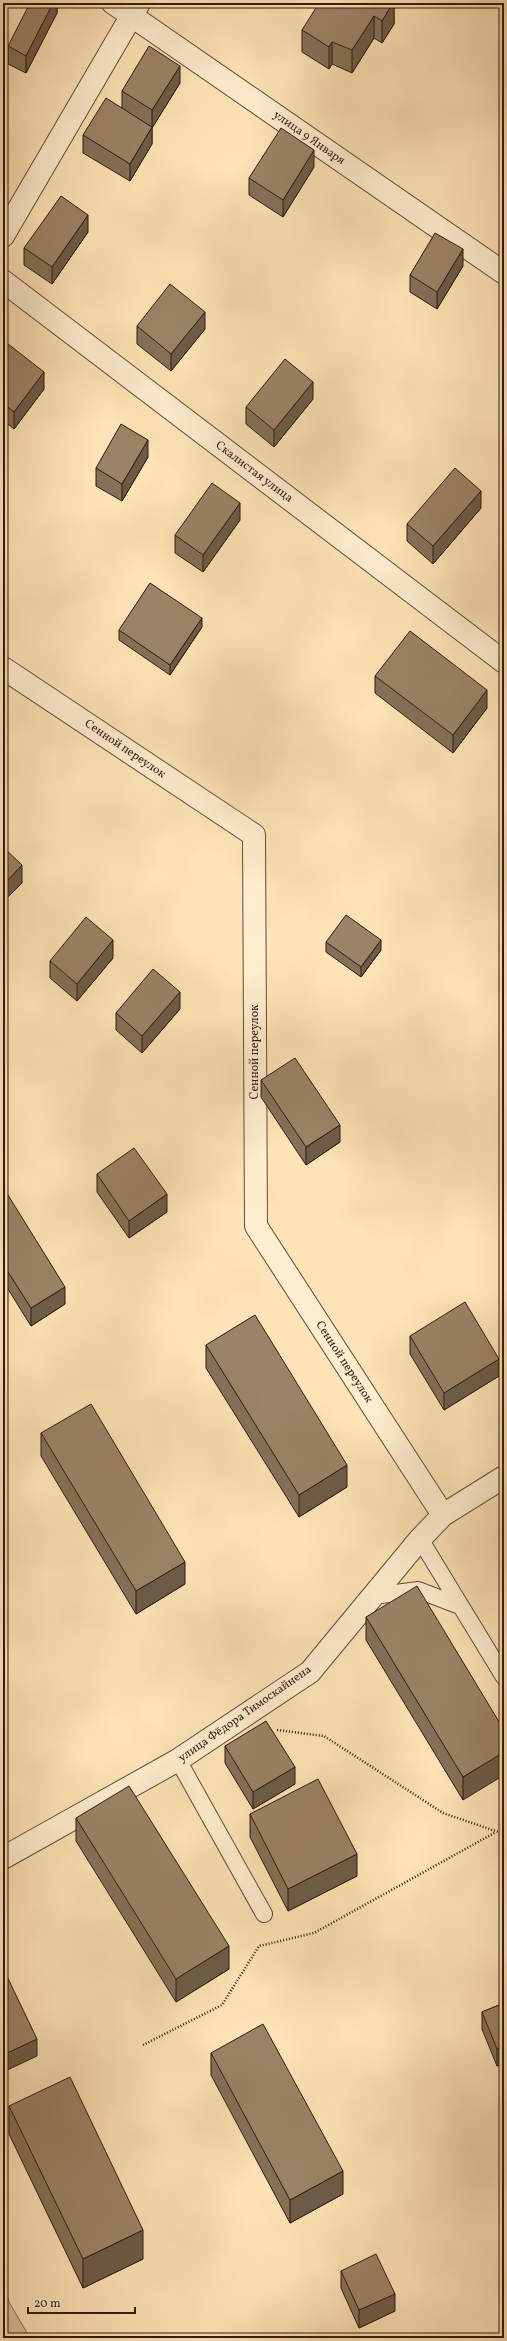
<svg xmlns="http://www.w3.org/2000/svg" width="507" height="2341" viewBox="0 0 507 2341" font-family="Vollkorn,serif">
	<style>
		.green { fill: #dac199; stroke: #846e54 }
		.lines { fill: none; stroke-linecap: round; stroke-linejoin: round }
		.service-casing { stroke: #624c39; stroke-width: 18 }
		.minor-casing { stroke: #624c39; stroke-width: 24 }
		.path { stroke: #2f1a10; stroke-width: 2.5; stroke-dasharray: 1 2; stroke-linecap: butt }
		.service { stroke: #feedcf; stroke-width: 16 }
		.minor { stroke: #feedcf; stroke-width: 22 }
		.wall { fill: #847158; stroke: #2f1a10 }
		.shaded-wall { fill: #6c5c47; stroke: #2f1a10 }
		.building { fill: #9a8366; stroke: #2f1a10 }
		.labels { text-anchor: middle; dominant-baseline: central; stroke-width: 3; stroke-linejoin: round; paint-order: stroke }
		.street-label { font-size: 12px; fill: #2f1a10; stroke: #feedcf }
	</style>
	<rect width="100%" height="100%" fill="#fde3b5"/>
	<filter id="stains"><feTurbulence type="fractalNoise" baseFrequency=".005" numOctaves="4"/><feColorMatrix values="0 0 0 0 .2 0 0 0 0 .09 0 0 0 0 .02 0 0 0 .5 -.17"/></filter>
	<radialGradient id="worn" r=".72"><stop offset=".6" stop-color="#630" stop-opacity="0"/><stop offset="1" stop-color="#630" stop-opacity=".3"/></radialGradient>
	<path class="green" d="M3 2281 9 2302 30 2338H3Z"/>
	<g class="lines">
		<g class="service-casing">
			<path id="service" d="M420 1539 504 1677
				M374 1596 418 1590 460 1606
				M178 1760 264 1914"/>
		</g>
		<g class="minor-casing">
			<path id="minor" d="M113 3 504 273
				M3 236 139 3
				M3 281 504 662
				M3 668 254 835 256 1226 443 1515
				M3 1858 178 1760 310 1672 420 1539 443 1515 504 1477"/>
		</g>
		<path class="path" d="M277 1730 324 1736 443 1813 504 1834
			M143 2045 222 2005 259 1946 314 1933 496 1832"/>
		<use href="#service" class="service"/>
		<use href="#minor" class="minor"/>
	</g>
	<path class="wall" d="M57 3V13L26 73 8 64V46Z
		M394 3V24L382 43 374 38 352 73 332 64 329 69 302 52V30Z
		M180 83 152 128V144L130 181 83 153V135L122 108V91Z
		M314 167 283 217 249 195V178Z
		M88 232 52 284 24 265V248Z
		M463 266 437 309 410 292V275Z
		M137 326 205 329 171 371 137 344Z
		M3 340 44 389 14 429 3 420Z
		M313 399 274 447 246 424V407Z
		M148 457 122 501 96 486V468Z
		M481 508 433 564 407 541V524Z
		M240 520 203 572 175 553V535Z
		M202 627 170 675 119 640V630Z
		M375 676 487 708 453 753 375 693Z
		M326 942 381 950 361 977 326 952Z
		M113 958 77 1001 50 978V961Z
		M180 1009 142 1053 116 1030V1013Z
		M261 1080 340 1142 306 1165 261 1097Z
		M97 1174 167 1212 129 1238 97 1192Z
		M3 1187 65 1304 31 1326 3 1281Z
		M410 1336 499 1376 444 1410 410 1354Z
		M206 1345 347 1487 299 1517 206 1368Z
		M41 1433 185 1584 136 1614 41 1456Z
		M366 1617 504 1730 463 1800 366 1640Z
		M225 1746 295 1784 253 1809 225 1763Z
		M250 1814 357 1876 288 1911 250 1837Z
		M76 1818 229 1969 176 2002 76 1841Z
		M504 2003V2063L497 2066 482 2029V2012Z
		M211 2053 343 2194 290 2223 211 2075Z
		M9 2106 143 2259 83 2288 9 2134Z
		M341 2271 395 2311 359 2328 341 2288Z"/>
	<path class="shaded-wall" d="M53 3H57V13L26 73V56Z
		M393 3H394V24L382 43V21Z
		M374 16V38L352 73V50Z
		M332 42V64L329 69V47Z
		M180 66V83L152 128V110Z
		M152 127V144L130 181V164Z
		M314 150V167L283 217V200Z
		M88 215V232L52 284V267Z
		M463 249V266L437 309V292Z
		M205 312V329L171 371V354Z
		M44 372V389L14 429V412Z
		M313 382V399L274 447V430Z
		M148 440V457L122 501V484Z
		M481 491V508L433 564V546Z
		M240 503V520L203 572V555Z
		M202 618V627L170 675V665Z
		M487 690V708L453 753V735Z
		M22 865V883L3 902V885Z
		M113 940V958L77 1001V984Z
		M381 940V950L361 977V967Z
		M180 992V1009L142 1053V1036Z
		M340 1125V1142L306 1165V1147Z
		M167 1194V1212L129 1238V1221Z
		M65 1287V1304L31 1326V1308Z
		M499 1359V1376L444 1410V1393Z
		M347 1465V1487L299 1517V1495Z
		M185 1562V1584L136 1614V1591Z
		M504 1752V1775L463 1800V1777Z
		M295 1767V1784L253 1809V1792Z
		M357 1854V1876L288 1911V1889Z
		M229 1946V1969L176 2002V1979Z
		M37 2039V2056L3 2072V2055Z
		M504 2046V2063L497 2066V2049Z
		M343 2171V2194L290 2223V2200Z
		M143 2230V2259L83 2288V2259Z
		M395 2294V2311L359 2328V2310Z"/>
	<path class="building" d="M30 3H53L26 56 8 46Z
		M319 3H393L382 21 374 16 352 50 332 42 329 47 302 30Z
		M149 46 180 66 152 110 122 91Z
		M106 98 152 127 130 164 83 135Z
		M281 128 314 150 283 200 249 178Z
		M61 196 88 215 52 267 24 248Z
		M435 233 463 249 437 292 410 275Z
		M170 284 205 312 171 354 137 326Z
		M3 340 44 372 14 412 3 403Z
		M285 359 313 382 274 430 246 407Z
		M121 424 148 440 122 484 96 468Z
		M455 468 481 491 433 546 407 524Z
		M212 483 240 503 203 555 175 535Z
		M150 583 202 618 170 665 119 630Z
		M410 631 487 690 453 735 375 676Z
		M3 847 22 865 3 885Z
		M346 915 381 940 361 967 326 942Z
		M86 917 113 940 77 984 50 961Z
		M153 969 180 992 142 1036 116 1013Z
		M295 1058 340 1125 306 1147 261 1080Z
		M134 1148 167 1194 129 1221 97 1174Z
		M3 1187 65 1287 31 1308 3 1264Z
		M465 1302 499 1359 444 1393 410 1336Z
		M255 1315 347 1465 299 1495 206 1345Z
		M91 1404 185 1562 136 1591 41 1433Z
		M417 1586 504 1730V1752L463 1777 366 1617Z
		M266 1721 295 1767 253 1792 225 1746Z
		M318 1779 357 1854 288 1889 250 1814Z
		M129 1786 229 1946 176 1979 76 1818Z
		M3 1968 37 2039 3 2055Z
		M504 2003V2046L497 2049 482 2012Z
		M263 2024 343 2171 290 2200 211 2053Z
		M70 2077 143 2230 83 2259 9 2106Z
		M376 2254 395 2294 359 2310 341 2271Z"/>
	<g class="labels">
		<g class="street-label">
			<text transform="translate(309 138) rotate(35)">улица 9 Января</text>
			<text transform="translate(254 472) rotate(37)">Скалистая улица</text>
			<text transform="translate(125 749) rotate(34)">Сенной переулок</text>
			<text transform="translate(255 1052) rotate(-90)">Сенной переулок</text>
			<text transform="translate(344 1362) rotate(57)">Сенной переулок</text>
			<text transform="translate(245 1714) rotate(-35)">улица Фёдора Тимоскайнена</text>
		</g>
	</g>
	<rect width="507" height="2341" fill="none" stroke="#fde3b5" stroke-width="16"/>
	<rect x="4" y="4" width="499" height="2333" fill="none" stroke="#2f1a10" stroke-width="2"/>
	<rect x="8" y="8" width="491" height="2325" fill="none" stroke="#2f1a10"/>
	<path d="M28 2307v6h107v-6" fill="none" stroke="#2f1a10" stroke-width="2"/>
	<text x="34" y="2307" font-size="12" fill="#2f1a10" stroke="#feedcf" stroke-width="3" paint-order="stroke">20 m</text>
	<rect width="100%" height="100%" filter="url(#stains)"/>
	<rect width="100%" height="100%" fill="url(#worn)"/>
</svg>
